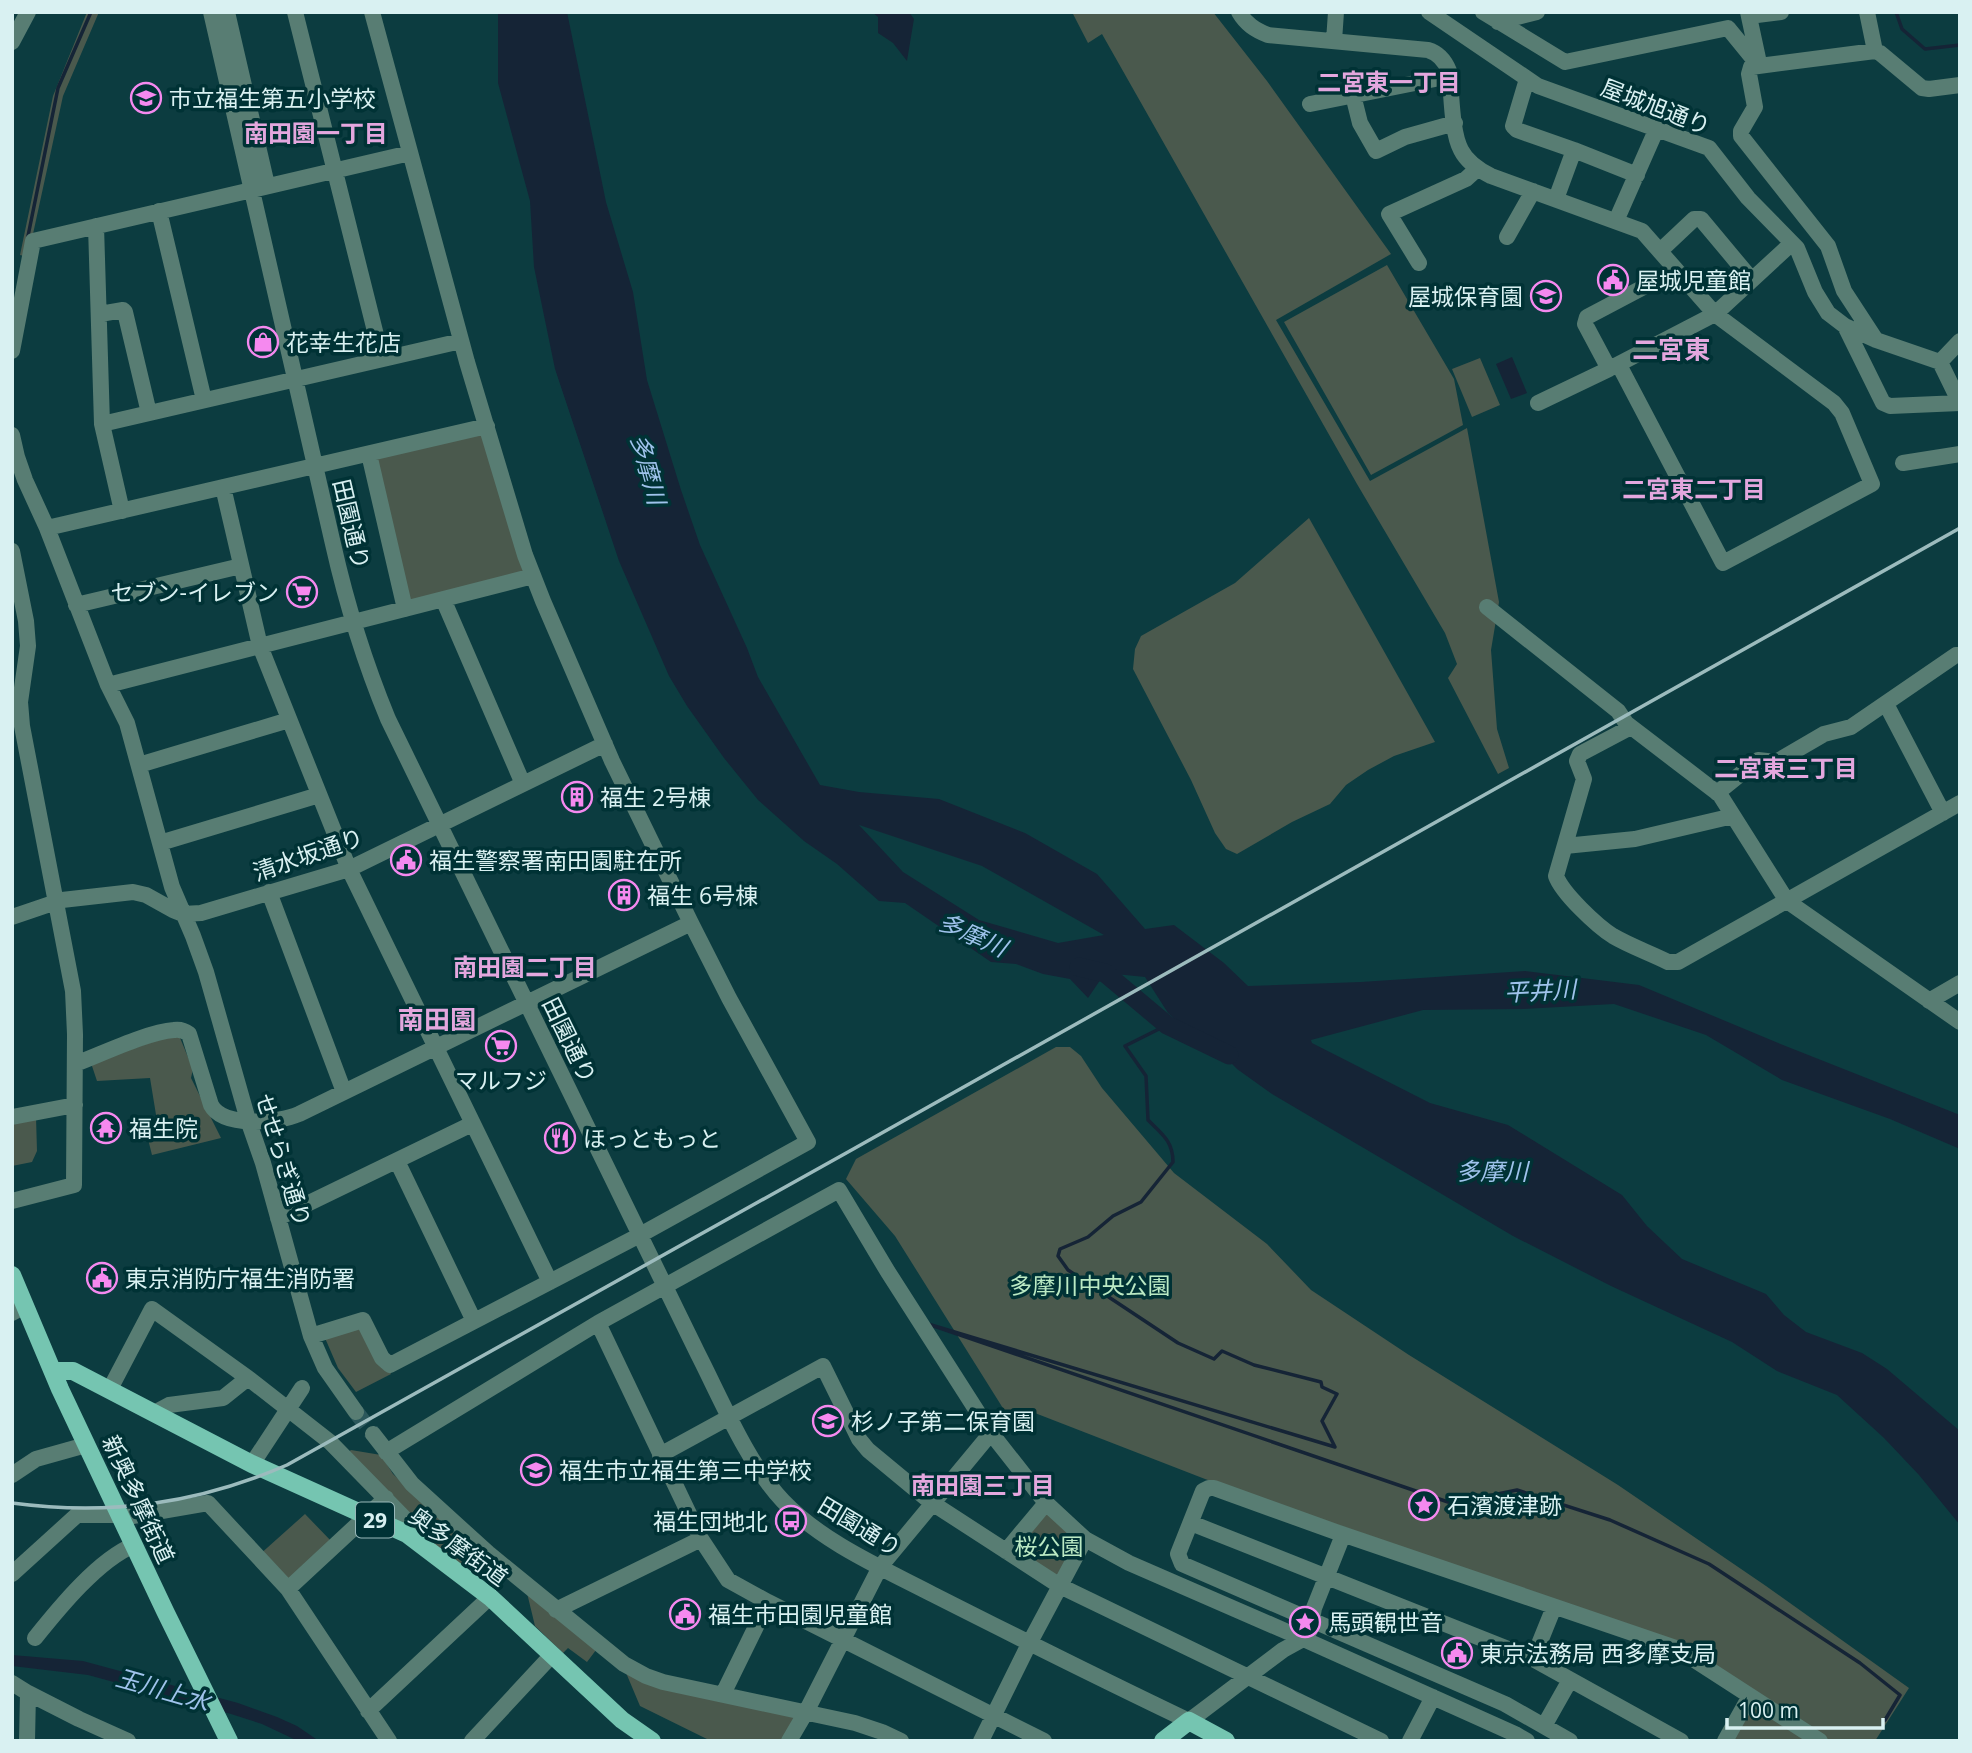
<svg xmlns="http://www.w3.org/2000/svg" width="1972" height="1753" viewBox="0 0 1972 1753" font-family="'Open Sans','Noto Sans JP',sans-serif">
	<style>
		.green { fill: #4a594d }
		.water { fill: #152436; fill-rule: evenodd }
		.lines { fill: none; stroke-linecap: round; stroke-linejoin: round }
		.stream { stroke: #152436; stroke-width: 3.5 }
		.river { stroke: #152436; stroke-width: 19 }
		.minor-tunnel { stroke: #2b575b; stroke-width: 16; stroke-dasharray: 16 8; stroke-linecap: butt }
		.minor { stroke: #587d73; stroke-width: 16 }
		.major { stroke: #75c5b1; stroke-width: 18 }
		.rail { stroke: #9cbbbd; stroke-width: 3.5 }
		.labels { text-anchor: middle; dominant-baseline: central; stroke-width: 7; stroke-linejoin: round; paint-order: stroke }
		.shield { fill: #003235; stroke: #98b8b9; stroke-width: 2 }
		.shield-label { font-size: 21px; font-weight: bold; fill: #d9f1f2 }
		.poi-label { font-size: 23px; fill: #d9f1f2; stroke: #003235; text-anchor: start }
		.street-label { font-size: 23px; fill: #d9f1f2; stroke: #003235 }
		.park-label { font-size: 23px; fill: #bbeac4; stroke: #003235 }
		.neighbourhood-label { font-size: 24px; font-weight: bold; fill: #e3a7de; stroke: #003235 }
		.water-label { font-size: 24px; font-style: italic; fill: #9fc3ec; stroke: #003235 }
		.quarter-label { font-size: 26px; font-weight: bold; fill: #e3a7de; stroke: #003235 }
	</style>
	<rect width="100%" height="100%" fill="#0c3c40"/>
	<path class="green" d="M87 12H99L63 96 28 257 20 255 53 96Z
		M1072 12H1213L1267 81 1391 254 1276 320 1370 481 1467 428 1499 602 1491 650 1497 729 1509 768 1498 774 1448 678 1457 664 1445 633 1357 484 1102 34 1088 43Z
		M1387 265 1454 379 1463 425 1371 475 1284 322Z
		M1480 358 1500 405 1472 417 1452 369Z
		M485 428 530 572 409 605 374 454Z
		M1309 518 1435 742 1394 756 1368 770 1346 785 1330 804 1292 822 1237 854 1226 849 1215 833 1191 780 1133 669 1135 649 1141 636 1235 583Z
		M178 1033 193 1069 191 1078 221 1138 152 1155 147 1135 158 1127 150 1078 97 1081 91 1063Z
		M1056 1047H1070L1081 1056 1102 1088 1174 1173 1267 1244 1311 1290 1409 1355 1618 1485 1766 1586 1909 1688 1875 1741H1730L1757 1693 1680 1643 1205 1479 1022 1408 1011 1421 895 1236 846 1179 856 1159Z
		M36 1117 37 1151 32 1162 12 1166V1121Z
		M366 1325 391 1374 356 1392 338 1368 325 1338Z
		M351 1450 381 1455 393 1474 478 1552 467 1568 436 1548 346 1454Z
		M1043 1509 1078 1543 1061 1578 1014 1553Z
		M305 1514 333 1543 292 1581 258 1556Z
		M527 1593 596 1650 587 1662 568 1648 563 1653 535 1626Z
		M624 1668 802 1714 786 1741H711L640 1706Z"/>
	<path class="water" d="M498 12H567L606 202 633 292 647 380 681 490 700 545 747 648 758 677 820 785 859 792 939 799 1025 833 1097 874 1145 929 1174 925 1224 963 1248 986 1361 982 1525 971 1639 985 1783 1045 1960 1115V1149L1890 1119 1782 1080 1706 1035 1614 1004 1524 1009 1423 1010 1311 1040 1312 1043 1430 1103 1508 1125 1622 1195 1647 1226 1682 1259 1766 1294 1784 1315 1806 1332 1862 1353 1887 1369 1960 1431V1525L1919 1475 1884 1438 1837 1395 1777 1371 1732 1342 1611 1286 1513 1236 1272 1094 1237 1069 1218 1050 1196 1038 1168 1013 1145 977 1105 973 1088 998 1070 979 1043 974 1016 964 991 962 905 903 879 901 837 864 804 841 758 800 724 758 687 706 669 676 619 561 555 369 534 267 530 201 498 83ZM859 825 982 866 1104 935 1058 943 979 920 903 872Z
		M872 12H909L914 19 907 61 893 43 878 33V17Z
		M1512 357 1527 393 1511 399 1496 364Z
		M12 1655 83 1661 238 1703 277 1717 297 1726 319 1741H298L262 1724 231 1714 88 1675 12 1666Z"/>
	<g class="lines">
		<path class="stream" d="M1896 12 1902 29 1925 49 1960 45
			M28 236 58 88 91 12
			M928 1324 1448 1502 1478 1498 1517 1490 1610 1520 1709 1564 1860 1663 1900 1695 1885 1720
			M928 1324 1335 1447 1322 1421 1337 1394 1322 1387 1321 1382 1254 1365 1222 1351 1214 1359 1178 1343 1068 1270 1058 1256 1060 1249 1088 1237 1113 1216 1141 1202 1173 1162C1173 1141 1162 1134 1148 1120L1146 1076 1125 1046 1167 1025"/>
		<path class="river" d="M1079 967 1105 973 1167 1025 1229 1055"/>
		<path class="minor-tunnel" d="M356 1412 373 1434"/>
		<path class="minor" d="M211 12 333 544C347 606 364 661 388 719L698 1354C722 1401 748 1464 783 1501 822 1542 882 1568 932 1594 1017 1637 1103 1680 1189 1721L1283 1650 1303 1639 1310 1630 1314 1608 1343 1535
			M227 12 267 185
			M295 12 382 359
			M1239 12C1246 24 1255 30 1268 35L1428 50C1438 53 1445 61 1449 71 1452 93 1451 131 1461 150 1467 162 1479 170 1491 176L1642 231 1715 314 1834 403 1842 413 1872 484 1723 563 1619 365
			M1429 12 1538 86 1709 148 1748 198 1797 248 1815 292 1828 313 1845 326 1876 340 1940 362 1960 403
			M1483 12 1565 62 1728 28 1759 66
			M1748 12 1759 63
			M1867 12 1875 51
			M1749 16 1781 12
			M1498 22 1537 12
			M1334 41 1336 12
			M12 42 28 12
			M1527 79 1513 126 1517 130 1574 150 1637 175
			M1353 95 1360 123 1376 151 1405 137 1455 123
			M1310 104 1450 76
			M1556 199 1574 150
			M159 211 204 400
			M1616 221 1657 128
			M96 226 102 424 122 511
			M1507 237 1533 191
			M1660 251 1694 219H1701L1752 280
			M1419 263 1389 214 1466 179 1477 169
			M100 314 123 310 125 312 149 413
			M1845 326 1883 403 1890 406 1960 403
			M1876 340 1844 291 1828 246 1741 136V131L1755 107 1749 74 1751 67 1875 51 1880 53 1922 88 1929 89 1960 85
			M12 351 33 241 410 153
			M1940 362 1960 341
			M1611 368 1715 314 1792 243
			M1538 403 1609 369 1585 324 1587 317 1676 270
			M102 424 461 341
			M12 435 17 457 25 480 47 528 108 685 127 723 172 887 193 936 206 972 248 1120 263 1163 311 1336 325 1368 356 1412
			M369 454 405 609
			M1903 463 1960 454
			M223 487 260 646 349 869 550 1282
			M47 528 487 426
			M12 551 26 621 28 646 20 702 22 726 73 991 75 1034 74 1185 12 1201
			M443 599 523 784
			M76 605 241 566
			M1487 607 1618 711 1626 723 1720 795 1787 901 1960 1022
			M108 685 533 576
			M1886 704 1943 813
			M1631 727 1580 754 1577 761 1584 779 1556 876C1562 893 1597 926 1613 936 1630 946 1650 953 1668 962H1678L1960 803
			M139 765 289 720
			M1717 793 1758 760 1776 762 1824 734 1851 727 1956 655H1960
			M160 843 319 795
			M1565 846 1635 839 1733 816
			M269 892 344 1092
			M12 917 62 900 133 892 146 895 173 910 183 914 201 913 349 869 605 744
			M1929 1001 1960 983
			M75 1064C102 1054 147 1032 174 1030 180 1029 185 1031 189 1034L211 1105C223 1128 279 1123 299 1114L691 923
			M12 1117 75 1105
			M397 1161 474 1321
			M278 1218 472 1124
			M12 1313 25 1306
			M598 1323 701 1539 728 1580 768 1602 1044 1741
			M311 1336 363 1320 382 1358 390 1365 640 1235 808 1142 729 998 691 923 612 761 543 601 525 555 467 362 372 12
			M110 1389 152 1309 248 1378
			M154 1413 169 1405 223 1398 248 1378 330 1442 418 1532 422 1545
			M373 1434 412 1484 488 1553 624 1664 646 1676 663 1682 855 1723 882 1732 901 1741
			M386 1452 598 1323 839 1190 888 1272 991 1433 1046 1503 1085 1539 1129 1563 1290 1633 1515 1734 1527 1741
			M660 1455 823 1366 859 1439 868 1450 932 1503 1060 1586 1381 1741
			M252 1464 302 1388
			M12 1475 36 1459 86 1445
			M121 1518 208 1503 288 1589 389 1741
			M1191 1523 1533 1659 1681 1741
			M1006 1551 1046 1503
			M12 1574 77 1515H120
			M288 1589 386 1498
			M556 1610 701 1539
			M35 1638C59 1608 98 1560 134 1545
			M1533 1659 1554 1607
			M12 1683 28 1693
			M723 1694 768 1602
			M368 1711 490 1597
			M1544 1726 1570 1680
			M27 1741 28 1693 79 1719 128 1741
			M472 1741 552 1655
			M789 1741 806 1712 880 1567 991 1433
			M981 1741 1029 1644 1085 1539
			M1410 1741 1433 1697
			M1570 1741 1505 1704 1182 1564 1178 1554 1203 1491 1209 1488H1214L1336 1532 1676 1648 1820 1741
			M1725 1741 1750 1696"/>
		<path class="major" d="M12 1275 60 1389 165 1611 229 1741
			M54 1371H73L252 1464 407 1534 490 1597 622 1720 652 1741
			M1163 1741 1189 1721 1226 1741"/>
		<path class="rail" d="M12 1503C109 1516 197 1504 287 1465L848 1152 1960 528"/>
	</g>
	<defs>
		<g id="school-ring" transform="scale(1.575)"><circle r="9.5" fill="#003235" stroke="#f589ef" stroke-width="1.5"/><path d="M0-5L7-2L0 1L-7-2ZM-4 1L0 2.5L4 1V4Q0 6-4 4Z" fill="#f589ef"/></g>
		<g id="civic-ring" transform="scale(1.575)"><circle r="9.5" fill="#003235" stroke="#f589ef" stroke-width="1.5"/><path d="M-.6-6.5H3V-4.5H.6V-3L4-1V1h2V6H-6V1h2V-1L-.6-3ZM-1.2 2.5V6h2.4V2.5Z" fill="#f589ef"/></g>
		<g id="shop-ring" transform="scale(1.575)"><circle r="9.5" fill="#003235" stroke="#f589ef" stroke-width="1.5"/><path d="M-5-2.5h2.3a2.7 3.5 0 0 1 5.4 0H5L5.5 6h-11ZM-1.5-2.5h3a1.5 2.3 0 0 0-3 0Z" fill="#f589ef"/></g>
		<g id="supermarket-ring" transform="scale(1.575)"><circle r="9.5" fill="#003235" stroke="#f589ef" stroke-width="1.5"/><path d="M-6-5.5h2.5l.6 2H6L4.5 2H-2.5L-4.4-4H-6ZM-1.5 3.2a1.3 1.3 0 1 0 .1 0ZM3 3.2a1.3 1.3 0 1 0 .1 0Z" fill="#f589ef"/></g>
		<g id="building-ring" transform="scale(1.575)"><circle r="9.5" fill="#003235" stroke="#f589ef" stroke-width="1.5"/><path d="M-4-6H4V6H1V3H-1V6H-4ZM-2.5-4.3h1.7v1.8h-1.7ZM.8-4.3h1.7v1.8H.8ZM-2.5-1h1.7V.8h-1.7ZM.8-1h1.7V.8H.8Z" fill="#f589ef"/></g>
		<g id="temple-ring" transform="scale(1.575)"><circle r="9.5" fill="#003235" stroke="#f589ef" stroke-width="1.5"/><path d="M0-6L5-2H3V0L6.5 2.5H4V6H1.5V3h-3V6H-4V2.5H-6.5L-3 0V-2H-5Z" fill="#f589ef"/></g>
		<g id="restaurant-ring" transform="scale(1.575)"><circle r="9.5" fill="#003235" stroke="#f589ef" stroke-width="1.5"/><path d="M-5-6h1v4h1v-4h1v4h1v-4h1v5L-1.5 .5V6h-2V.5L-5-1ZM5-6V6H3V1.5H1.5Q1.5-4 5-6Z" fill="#f589ef"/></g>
		<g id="sight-ring" transform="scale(1.575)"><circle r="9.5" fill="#003235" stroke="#f589ef" stroke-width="1.5"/><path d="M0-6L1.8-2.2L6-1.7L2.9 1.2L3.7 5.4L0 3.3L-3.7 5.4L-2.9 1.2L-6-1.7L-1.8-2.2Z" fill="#f589ef"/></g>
		<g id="bus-ring" transform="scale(1.575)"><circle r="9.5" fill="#003235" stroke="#f589ef" stroke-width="1.5"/><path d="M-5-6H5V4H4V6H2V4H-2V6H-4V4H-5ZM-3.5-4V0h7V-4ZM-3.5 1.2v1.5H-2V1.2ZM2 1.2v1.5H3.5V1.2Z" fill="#f589ef"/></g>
	</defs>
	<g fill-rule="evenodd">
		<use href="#school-ring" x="146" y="98"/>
		<use href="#civic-ring" x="1613" y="280"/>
		<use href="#school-ring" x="1546" y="296"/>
		<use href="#shop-ring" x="263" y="342"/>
		<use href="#supermarket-ring" x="302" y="592"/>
		<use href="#building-ring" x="577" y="797"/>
		<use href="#civic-ring" x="406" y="860"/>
		<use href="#building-ring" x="624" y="895"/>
		<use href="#supermarket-ring" x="501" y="1046"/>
		<use href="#temple-ring" x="106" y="1128"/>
		<use href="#restaurant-ring" x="560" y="1138"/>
		<use href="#civic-ring" x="102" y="1278"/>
		<use href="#school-ring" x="828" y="1421"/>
		<use href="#school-ring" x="536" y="1470"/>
		<use href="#sight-ring" x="1424" y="1505"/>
		<use href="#bus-ring" x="791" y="1521"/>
		<use href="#civic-ring" x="685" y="1614"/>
		<use href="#sight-ring" x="1305" y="1622"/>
		<use href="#civic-ring" x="1457" y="1653"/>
	</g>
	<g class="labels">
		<rect class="shield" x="356" y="1502.5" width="38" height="35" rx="5"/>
		<g class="shield-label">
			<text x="375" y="1520">29</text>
		</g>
		<g class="poi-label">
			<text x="169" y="98">市立福生第五小学校</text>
			<text x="1636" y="280">屋城児童館</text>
			<text x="1523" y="296" text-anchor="end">屋城保育園</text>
			<text x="286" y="342">花幸生花店</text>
			<text x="279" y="592" text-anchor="end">セブン-イレブン</text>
			<text x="600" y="797">福生 2号棟</text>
			<text x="429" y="860">福生警察署南田園駐在所</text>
			<text x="647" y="895">福生 6号棟</text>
			<text x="501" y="1080" text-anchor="middle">マルフジ</text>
			<text x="129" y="1128">福生院</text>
			<text x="583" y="1138">ほっともっと</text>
			<text x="125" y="1278">東京消防庁福生消防署</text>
			<text x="851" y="1421">杉ノ子第二保育園</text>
			<text x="559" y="1470">福生市立福生第三中学校</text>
			<text x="1447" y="1505">石濱渡津跡</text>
			<text x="768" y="1521" text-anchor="end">福生団地北</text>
			<text x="708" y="1614">福生市田園児童館</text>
			<text x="1328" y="1622">馬頭観世音</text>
			<text x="1480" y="1653">東京法務局 西多摩支局</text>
		</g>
		<g class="street-label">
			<text transform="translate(1656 106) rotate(21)">屋城旭通り</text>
			<text transform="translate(352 524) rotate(77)">田園通り</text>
			<text transform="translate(308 854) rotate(-19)">清水坂通り</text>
			<text transform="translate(570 1040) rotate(64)">田園通り</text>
			<text transform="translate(284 1160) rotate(73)">せせらぎ通り</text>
			<text transform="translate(139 1499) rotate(65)">新奥多摩街道</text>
			<text transform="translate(860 1526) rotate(31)">田園通り</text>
			<text transform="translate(459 1546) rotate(36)">奥多摩街道</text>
		</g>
		<g class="park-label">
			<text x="1090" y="1285">多摩川中央公園</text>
			<text x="1049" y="1546">桜公園</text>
		</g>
		<g class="neighbourhood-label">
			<text x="1389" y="81">二宮東一丁目</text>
			<text x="316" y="132">南田園一丁目</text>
			<text x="1694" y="488">二宮東二丁目</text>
			<text x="1786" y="767">二宮東三丁目</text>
			<text x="525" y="966">南田園二丁目</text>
			<text x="983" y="1484">南田園三丁目</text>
		</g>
		<g class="water-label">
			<text transform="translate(649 469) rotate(75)">多摩川</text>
			<text transform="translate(973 934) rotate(24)">多摩川</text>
			<text transform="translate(1540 990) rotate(-3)">平井川</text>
			<text x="1492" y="1170">多摩川</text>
			<text transform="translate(163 1689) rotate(16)">玉川上水</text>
		</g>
		<g class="quarter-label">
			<text x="1671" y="349">二宮東</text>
			<text x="437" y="1019">南田園</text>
		</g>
	</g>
	<rect width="1972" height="1753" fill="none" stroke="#d9f1f2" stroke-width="28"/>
	<path d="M1727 1718v10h156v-10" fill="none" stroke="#d9f1f2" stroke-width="3.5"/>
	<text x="1738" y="1718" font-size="21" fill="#d9f1f2" stroke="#003235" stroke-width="5" paint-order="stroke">100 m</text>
</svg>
